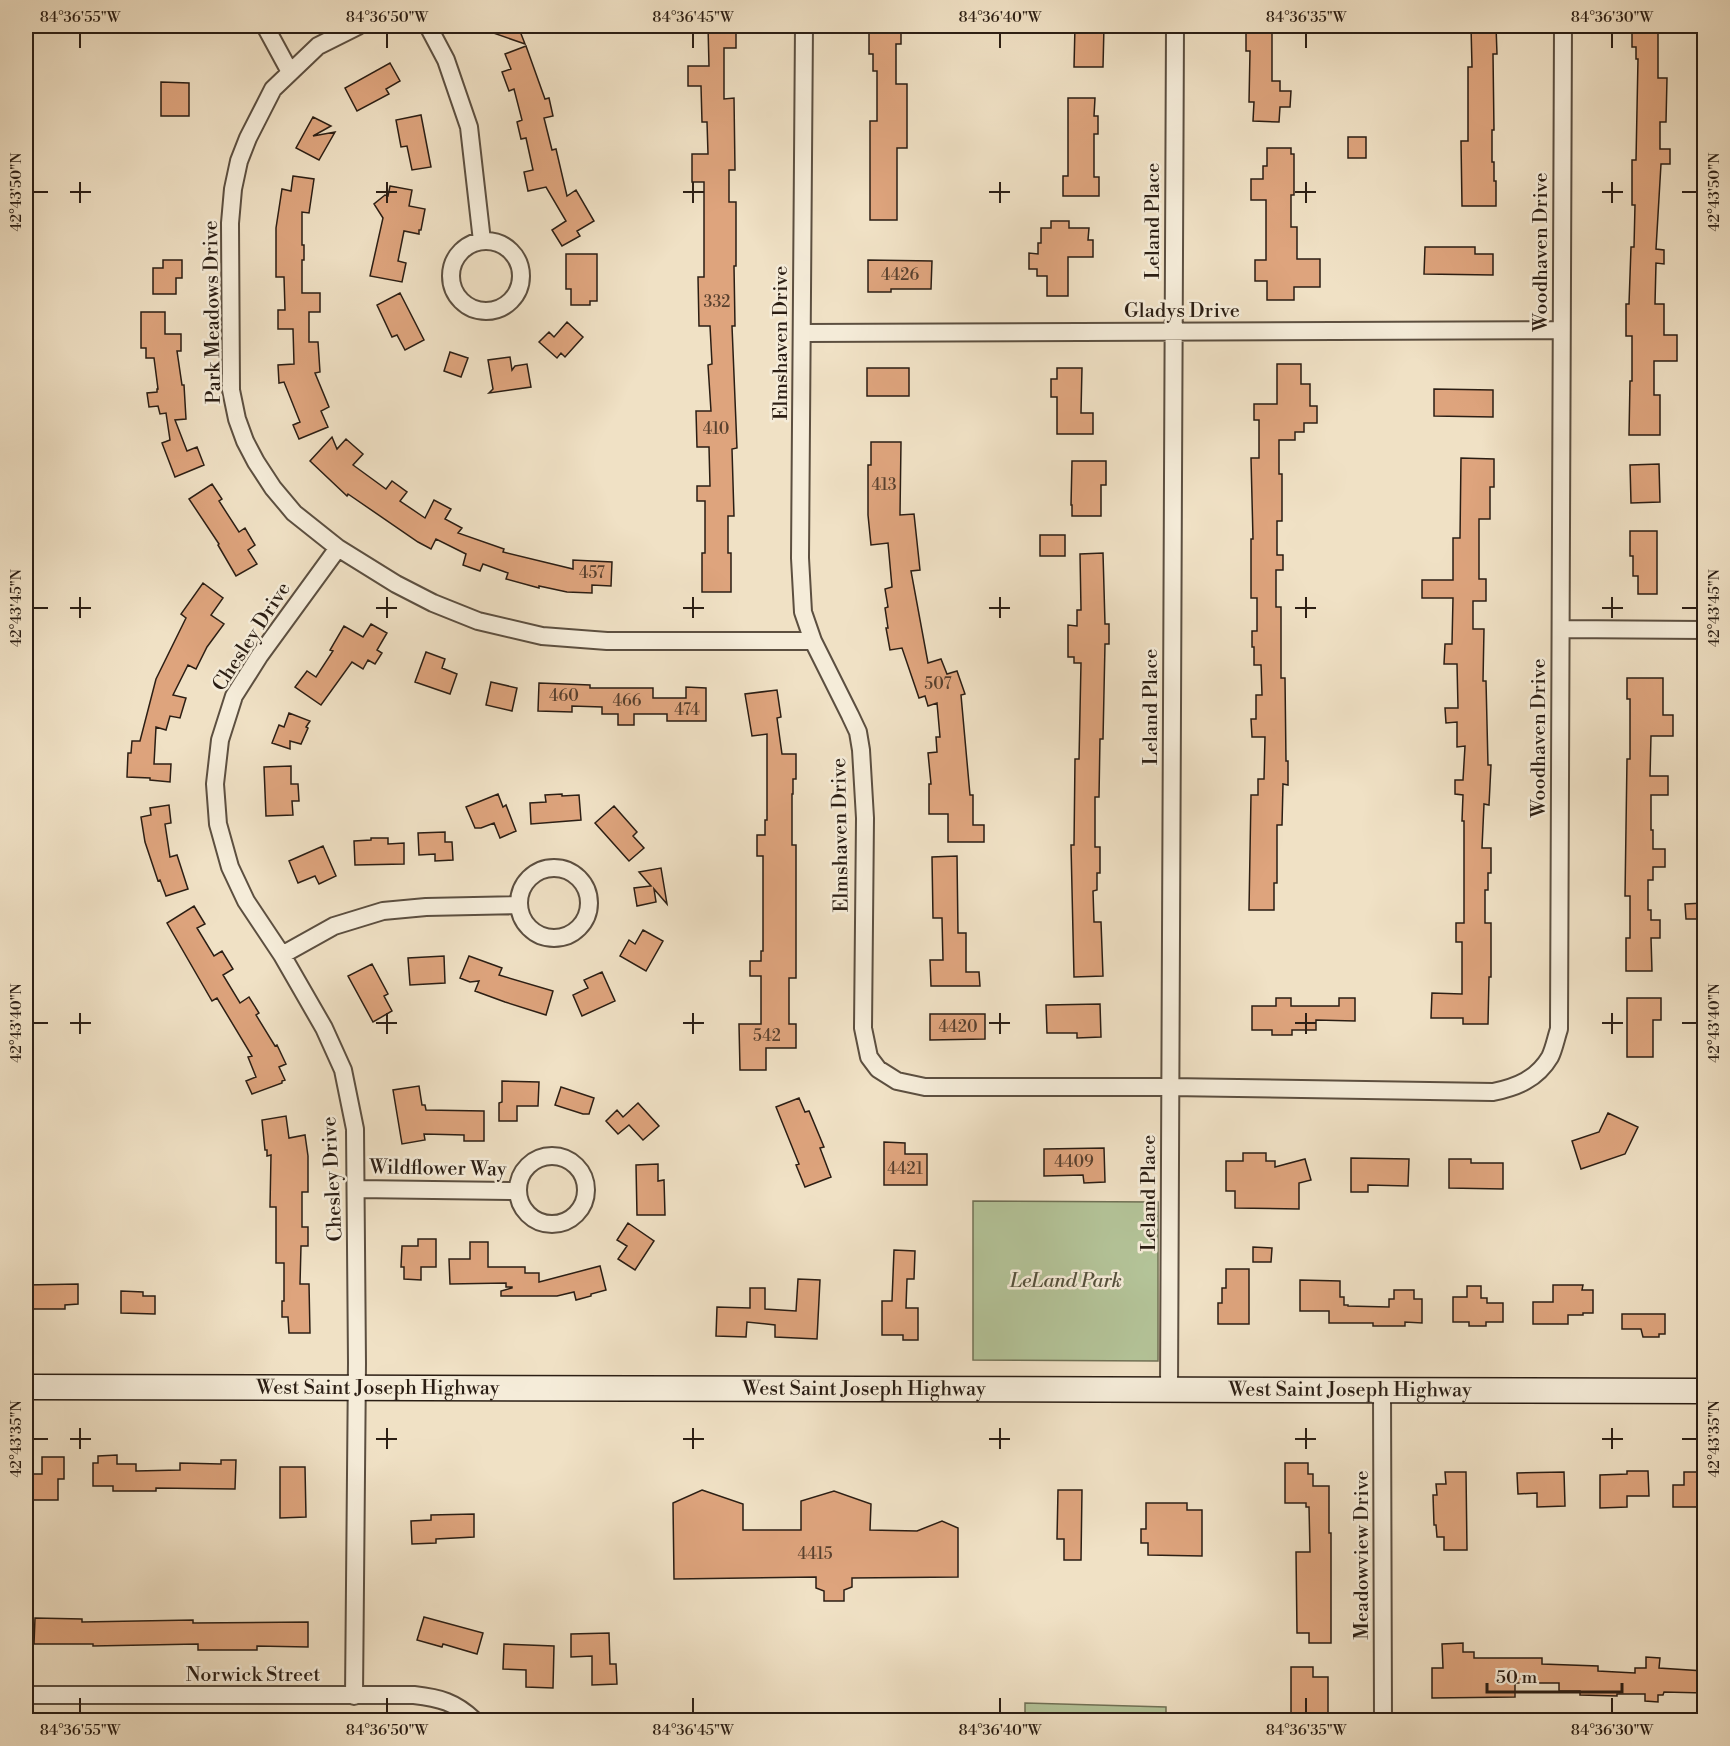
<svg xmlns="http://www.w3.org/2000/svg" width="1730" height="1746" viewBox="0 0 1730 1746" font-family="'Libre Bodoni',serif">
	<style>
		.green { fill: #b4c499; stroke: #707156; stroke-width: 1.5 }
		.building { fill: #dea47d; stroke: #2b1e14; stroke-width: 1.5 }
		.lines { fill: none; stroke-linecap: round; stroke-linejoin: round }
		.street-casing { stroke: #5c4f40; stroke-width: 20 }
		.secondary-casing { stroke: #2b1e14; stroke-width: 27 }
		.street { stroke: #f5ecd9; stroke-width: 16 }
		.secondary { stroke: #f5ecd9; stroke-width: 24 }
		.ticks { fill: none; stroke: #2b1e14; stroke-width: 2 }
		.labels { text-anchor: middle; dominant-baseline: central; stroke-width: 5; stroke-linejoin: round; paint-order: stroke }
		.number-label { font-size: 16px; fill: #58402e }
		.street-label { font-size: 20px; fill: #2b1e14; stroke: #f5ecd9 }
		.park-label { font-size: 20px; font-style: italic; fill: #54503c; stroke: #f5ecd9 }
		.neatline { fill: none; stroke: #2b1e14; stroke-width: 2 }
		.ticks-label { font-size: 15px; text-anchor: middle; fill: #2b1e14 }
	</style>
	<rect width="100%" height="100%" fill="#f0e1c5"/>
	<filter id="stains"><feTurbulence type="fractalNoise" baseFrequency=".00333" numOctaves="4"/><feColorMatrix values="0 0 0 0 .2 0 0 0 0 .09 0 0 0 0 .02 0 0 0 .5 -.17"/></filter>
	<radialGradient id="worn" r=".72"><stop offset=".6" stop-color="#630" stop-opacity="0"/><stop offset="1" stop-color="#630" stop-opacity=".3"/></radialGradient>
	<path class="green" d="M973 1201 1158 1202V1361L973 1360Z
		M1025 1703 1166 1707V1720H1025Z"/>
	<path class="building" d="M479 26H518L525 44 479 28Z
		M708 26H736V48H724V99L734 98 735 170H729V202H736V266H734L735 326H732L737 448 732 449 734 516H728V553H731V592H702V553H705V501H697V486H710L709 447H697L696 411H711L708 365 712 364 710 326H699L698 277H704V182H692V154H708L707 122H702L701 86H688V66H709Z
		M869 26H901V44H896V84H907V148H897V220H870V121H877V71H873V54H869Z
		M1075 26H1104L1103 67H1074Z
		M1246 26H1272V81H1280V91H1291L1290 107H1280L1279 122 1253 121 1254 102H1249L1250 51H1246Z
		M1471 26H1496L1497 54H1493L1494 130H1492V162H1494V181H1496V206H1462L1461 141H1468V67H1472Z
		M1632 26H1658V78H1667L1666 122H1660V149H1670V164H1661L1656 249 1664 250V264L1656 263 1655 304H1664V335H1677V361H1654V395H1660V435H1629L1630 381H1632V336H1626V304H1629L1631 247H1634L1635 205H1632V160H1636L1638 59H1636V47H1632Z
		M526 46 545 99 549 98 553 116 544 118 552 150 556 149 567 196 576 190 594 221 577 231 580 236 562 246 552 230 566 221 546 187 528 191 524 172 533 170 526 138 521 139 517 122 522 120 514 89 509 91 502 72 511 69 505 54Z
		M390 63 400 81 386 89 389 94 357 111 345 88Z
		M161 82 189 83V116H161Z
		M1068 98H1095L1094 116H1098V134H1094V177H1099V196H1063V176H1068Z
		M421 115 431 167 412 170 407 146 401 147 396 120Z
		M313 117 331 126 313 136 335 132 319 160 296 148Z
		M1348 137H1366V158H1348Z
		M1267 148H1291V154H1294V195H1291V227H1297V259H1320V287H1294V300H1267V281H1255V260H1266V200H1251V179H1263V166H1267Z
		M293 176 314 179 309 213 302 212V245H304V260H302V293H320V312H309V342H318L320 372 315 373 329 407 321 411 328 427 299 439 293 425 300 422 284 382 279 383 278 365 294 364 293 329H278V310H285L284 277H276V228L282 189 291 191Z
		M390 186 412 190 409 206 425 209 421 230H419V234L404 231 398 261 406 263 402 282 370 276 383 218 374 204 385 195 388 196Z
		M1051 221H1069V228H1089L1088 240H1093V257H1068V296H1047V276H1037V269H1029V253L1038 254V243H1041V228H1051Z
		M1425 247H1475V254H1493V275L1424 274Z
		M566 254H597V301H590V305H571V289H566Z
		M163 260H182V278H176V294H153V268H163Z
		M868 260 932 261 931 289H891V292H868Z
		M400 293 424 340 405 350 397 335 392 337 377 305Z
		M141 312H165V334H181V351H177L182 385H184L186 419 175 420 187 451 197 447 204 465 175 477 162 443 170 440 166 413 160 414 158 406 149 407 147 393 157 392V389H158L154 358H146V348H141Z
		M567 322 583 337 565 357 561 353 557 358 539 342 549 332 554 337Z
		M450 352 468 358 461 377 444 371Z
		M510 357 512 370 515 366 527 364 531 387 489 393 493 389 488 360Z
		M1277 364H1301V384H1310V406H1317V423H1304V432H1295V440H1279V474H1282V521H1277V555H1283V570H1276V607H1281V678H1285L1286 761H1288V785L1283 784 1282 825H1277V883H1274V910H1249L1251 795H1258V779H1264L1265 737H1252L1251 719H1256V695H1262L1261 665H1254V647H1252V631H1257V598H1251V539H1253L1251 458H1259V420H1254V404H1277Z
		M867 368H909V396H867Z
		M1057 368H1082L1081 413H1093V434H1057V397H1051V379H1057Z
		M1434 389 1493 390V417L1434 416Z
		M332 437 337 449 346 439 363 454 353 465 386 489 392 481 407 492 400 501 425 518 434 500 451 509 445 519 462 528 458 533 504 549 503 552 573 569V560L612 562 611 586 592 585V593L567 592 539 586V588L506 579 508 573 483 564 480 571 463 565 466 554 436 539 431 549 418 542 348 494 347 496 310 461Z
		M871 442H901L900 515 914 514 920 570 911 571 928 663 941 659 947 674 957 671 965 694 961 695 970 795H973V825H984V842H948V814H929V784H931L928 753 937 752 936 737H940L937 703 928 706 925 696 919 698 902 648 890 650 886 628H888L885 608 888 607 885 589 892 587 888 543 871 545 868 515V465H871Z
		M1461 458 1494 459V487H1490V519H1479V579H1486V601H1473V629H1484L1483 681H1486L1488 765H1491L1489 805 1484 804 1482 848H1491V873H1488V890H1485V923H1491V977H1489L1488 1024H1463V1018H1431L1432 993 1462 994V942H1456V923H1464V821H1462L1463 795 1455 794V780H1463L1465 746 1457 747V722L1446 723 1445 708H1458L1457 664H1444L1445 644H1452L1453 598H1422V580H1453V538H1460Z
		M1072 461H1106V485H1101V516H1072V505H1071Z
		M1659 464 1660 502 1631 503 1630 465Z
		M212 484 222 499 219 501 239 532 245 528 255 545 248 550 257 564 236 576 218 545 219 544 189 499Z
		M1630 531H1657V594H1638V576H1633V556H1630Z
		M1040 535H1065V556H1040Z
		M1103 553 1105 624H1109V644H1105L1103 739H1100L1099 797H1095V847H1100V873H1097V890L1093 891 1094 922H1101L1103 976 1074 977 1071 845H1074L1075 759H1079L1081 663H1074V657H1068V625L1077 626V610H1081L1080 554Z
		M203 583 223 598 211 615 224 624 207 647 196 669 188 665 173 695 186 698 180 718 170 716 166 730 156 727 154 764H171L170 782 150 780V778L127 777 128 753H131L132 741H140L156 679 186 618 181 614Z
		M371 624 387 633 377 650 382 653 375 664 368 660 363 669 352 662 321 705 295 687 307 671 316 677 333 651 330 650 344 626 363 637Z
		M426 652 445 659 442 668 457 674 450 694 415 682Z
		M1627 678H1663V715H1673V736H1651L1650 776H1668V795H1651V830H1653V849H1665V867H1653V880H1648V910H1651V920H1660V938H1651L1652 971H1626V938H1630V896H1625L1627 759H1630V699H1627Z
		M491 682 517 688 512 711 486 705Z
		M539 683 590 685V688H653V698H686V687L706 688V721H667V714H634V725H618V714H602V707L572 706V712L538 711Z
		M777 690 781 717 777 718 782 754H796V779H793V794H792V845H796V978H789V1024H796V1048H766V1070H740L739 1024H761V976H750V961H761V951H763V856H757V835H765V820H767V734L752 736 745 694Z
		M289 713 310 721 306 727 308 728 301 744 290 741V749L272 743 279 725 284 727Z
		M291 766V784H298L299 801H292L293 815 266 816 264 767Z
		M498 794 503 807 506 805 516 831 500 838 494 823 481 828H475L466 807Z
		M562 794V796L579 795 581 820 531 824 530 803 546 802 545 795Z
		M169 805 171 823 165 824 170 857 177 855 188 889 166 896 160 880 158 881 145 842 141 817 151 815 150 808Z
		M614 806 637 832 633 836 644 848 629 861 595 823Z
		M445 832V842H452L453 860 435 861V854L419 855 418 833Z
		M371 838H388V844L404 843V864L355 865 354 841 371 840Z
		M323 846 336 876 319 884 315 876 298 883 289 861Z
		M957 856 958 933H966V972H979L980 986H931L930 960H943L942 918H933L932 857Z
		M661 868 667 904 654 889 656 902 637 906 634 888 651 886 639 872Z
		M1704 903V919H1686L1685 904Z
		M194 906 205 924 197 928 214 956 222 951 233 969 223 975 240 1003 249 997 259 1013 256 1015 275 1046 277 1045 286 1064 279 1067 285 1080 282 1081V1083L252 1094 246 1081 256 1077 248 1057 252 1056 217 998 212 1001 167 923Z
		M643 930 663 941 646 971 620 956 629 940 635 944Z
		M444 956 445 983 410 985 408 958Z
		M469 956 502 968 499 975 553 991 546 1015 505 1002 475 991 479 981 470 982 460 978Z
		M372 964 388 994 384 996 392 1011 373 1022 348 976Z
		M602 972 615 1001 582 1016 573 995 588 988 584 980Z
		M1276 998H1291V1006H1339V998H1355V1021L1316 1020V1030H1292V1035H1272V1030H1252V1006H1276Z
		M1627 998H1661V1020H1653V1057H1627Z
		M1100 1004 1101 1037 1077 1038V1033H1047L1046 1005Z
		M930 1014H985V1039L930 1040Z
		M502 1081 539 1082 538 1106H517V1121H499V1103L502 1102Z
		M419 1086 422 1105H425L426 1110 484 1111V1141H464V1135L424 1134 425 1140 402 1144 393 1090Z
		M561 1087 594 1098 589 1114H583L555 1105Z
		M799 1098 805 1112 809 1111 824 1147 820 1148 831 1177 805 1187 796 1165 799 1164 776 1107Z
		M638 1103 659 1126 643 1140 629 1125 618 1134 606 1121 617 1110 623 1117Z
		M1608 1113 1638 1127 1625 1154 1581 1169 1572 1141 1599 1132Z
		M286 1116 289 1138 305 1135 308 1156V1192H302V1227H308V1246H301L300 1284H309L310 1333H289L288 1317H282V1301H284V1263H276V1207H270L271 1155 267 1156V1150H265L262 1120Z
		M884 1142 905 1143V1154H927V1185H884Z
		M1104 1148 1105 1182 1084 1183 1083 1175 1044 1176V1149Z
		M1243 1153H1266V1161H1275V1167L1305 1159 1311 1180 1299 1183V1209L1235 1208V1191H1226V1161H1243Z
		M1351 1158 1409 1159 1408 1186 1368 1185V1192H1351Z
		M1449 1159H1471V1163H1503V1189L1449 1188Z
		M658 1164V1181L664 1180 665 1215H637L636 1165Z
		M628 1223 654 1241 635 1270 618 1259 627 1246 617 1240Z
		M418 1239H436V1267H421V1280L404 1279V1267H401L402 1246H418Z
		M470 1242H488V1267H525V1273H539V1282L600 1266 606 1290 591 1294V1296L576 1300 574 1292 557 1296H501V1291L512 1288V1287H506V1283L450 1284 449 1259H470Z
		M1253 1247 1272 1248 1271 1262H1253Z
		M894 1250 915 1251 914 1279H907L906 1308H918V1340H903V1335H882V1301H892Z
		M1226 1269H1249V1324H1218V1303H1222V1288H1226Z
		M798 1279 820 1280 817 1339 775 1337V1325L747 1322 746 1337 716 1336 717 1307 750 1308V1288H765V1309L796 1311Z
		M1300 1280 1340 1281V1297H1344V1305H1348V1306L1389 1307V1299H1394V1290H1414V1299H1422V1323L1405 1322V1326H1373V1323H1329V1311H1300Z
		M78 1284V1304L65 1305V1309H26V1285Z
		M1553 1285H1583L1582 1290H1593V1313H1583V1315H1568V1324H1533V1302H1553Z
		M1467 1286H1481V1298H1487V1303H1503V1322H1486V1326H1469V1322H1453V1297H1467Z
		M121 1291 143 1292V1296H155V1314L121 1313Z
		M1622 1314H1665V1334H1659V1337H1643L1641 1329H1622Z
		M117 1455V1464H136V1471L180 1470V1463L221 1464V1460H236L235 1489 156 1488V1491H113V1486H93V1463H98V1456Z
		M42 1457H64V1479H58V1500H26V1474H42Z
		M1285 1463H1308V1474H1313V1486H1329V1533H1331V1643H1309V1633H1297L1296 1552H1310L1309 1507H1306V1503H1285Z
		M280 1467H305L306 1517 280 1518Z
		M1627 1471H1648L1649 1496H1627V1507L1600 1508V1475L1627 1474Z
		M1445 1472H1466L1467 1550H1444V1537H1437L1436 1525H1434L1433 1495H1437L1436 1484H1446Z
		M1564 1472 1565 1506 1537 1507V1493L1518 1494 1517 1473Z
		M1684 1472H1704V1507H1673V1485H1684Z
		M702 1490 743 1504V1530H801V1501L834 1491 871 1504 870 1530 917 1531 942 1521 958 1528V1577L852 1578V1587L844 1590V1601H824V1591L816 1588V1577L674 1579 673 1503Z
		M1058 1490H1082L1081 1560H1064V1539H1057Z
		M1146 1503H1187V1510H1202V1556L1148 1555V1543H1141V1529H1146Z
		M474 1514V1537L436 1539V1543L412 1544 411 1521 431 1520V1515Z
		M424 1617 483 1633 477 1654 443 1644 442 1647 417 1640Z
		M35 1618 82 1619V1622L193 1620V1623L308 1622V1647L257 1646V1650H198V1644L93 1646V1644H34Z
		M609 1633 610 1664H616L617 1684 592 1685V1656L571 1657V1634Z
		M1463 1643V1652H1474V1658H1542V1664L1598 1666V1671L1635 1673V1668H1646V1657L1660 1658 1659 1668 1704 1671V1693L1664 1692 1663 1695H1658V1702L1645 1701V1694H1617V1696L1580 1695V1691H1559V1683H1515V1697L1432 1698V1668H1443L1442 1644Z
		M504 1644 554 1646 553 1688 526 1687V1670L503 1669Z
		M1291 1667H1313V1677H1328V1719L1291 1720Z"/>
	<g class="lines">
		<g class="street-casing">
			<path id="street" d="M265 26 290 72
				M358 26 318 46 273 89 248 138 239 161 233 189 230 223 231 390 237 419 245 441 256 462 273 488 294 513 338 548 396 584 433 603 478 621 542 636 607 641H813
				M428 26 446 60 469 127 482 241
				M804 26 800 558 803 612 813 641 850 715 858 732 861 750 865 818 863 1028 869 1057 878 1069 897 1081 925 1087H1170L1493 1092C1517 1087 1537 1079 1550 1057 1554 1049 1556 1038 1559 1029L1563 26
				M451 276a35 35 0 1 1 70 0a35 35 0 1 1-70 0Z
				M803 333 1561 330
				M338 548 260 655 234 696 220 740 215 784 218 824 230 867 246 901 282 955 324 1028 343 1070 355 1129 357 1363 354 1696
				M1561 629 1704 630
				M519 903a35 35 0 1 1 70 0a35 35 0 1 1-70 0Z
				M282 955 334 926 383 911 426 907 518 905
				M518 1190a34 34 0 1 1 68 0a34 34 0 1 1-68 0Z
				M357 1189 518 1191
				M1169 1389 1175 26
				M1382 1390 1383 1720
				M26 1695H414C440 1698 455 1702 474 1720"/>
		</g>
		<g class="secondary-casing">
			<g id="secondary">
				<path id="s1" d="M26 1387C585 1389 1145 1389 1704 1391"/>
			</g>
		</g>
		<use href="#street" class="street"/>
		<use href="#secondary" class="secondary"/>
	</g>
	<path class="ticks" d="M80 33V48M387 33V48M693 33V48M1000 33V48M1306 33V48M1612 33V48M80 182V203M387 182V203M693 182V203M1000 182V203M1306 182V203M1612 182V203M33 192H48M70 192H91M376 192H397M683 192H704M989 192H1010M1295 192H1316M1602 192H1623M1682 192H1697M80 597V618M387 597V618M693 597V618M1000 597V618M1306 597V618M1612 597V618M33 608H48M70 608H91M376 608H397M683 608H704M989 608H1010M1295 608H1316M1602 608H1623M1682 608H1697M80 1013V1034M387 1013V1034M693 1013V1034M1000 1013V1034M1306 1013V1034M1612 1013V1034M33 1023H48M70 1023H91M376 1023H397M683 1023H704M989 1023H1010M1295 1023H1316M1602 1023H1623M1682 1023H1697M80 1428V1449M387 1428V1449M693 1428V1449M1000 1428V1449M1306 1428V1449M1612 1428V1449M33 1439H48M70 1439H91M376 1439H397M683 1439H704M989 1439H1010M1295 1439H1316M1602 1439H1623M1682 1439H1697M80 1698V1713M387 1698V1713M693 1698V1713M1000 1698V1713M1306 1698V1713M1612 1698V1713"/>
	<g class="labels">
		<g class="number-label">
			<text x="900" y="275">4426</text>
			<text x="717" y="302">332</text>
			<text x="716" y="429">410</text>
			<text x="884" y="485">413</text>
			<text x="592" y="573">457</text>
			<text x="938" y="684">507</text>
			<text x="564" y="696">460</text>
			<text x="627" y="701">466</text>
			<text x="687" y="710">474</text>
			<text x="958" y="1027">4420</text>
			<text x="767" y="1036">542</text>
			<text x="1074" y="1162">4409</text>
			<text x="905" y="1169">4421</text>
			<text x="815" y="1554">4415</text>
		</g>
		<g class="street-label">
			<text transform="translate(1153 221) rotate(-90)">Leland Place</text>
			<text transform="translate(1541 252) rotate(-90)">Woodhaven Drive</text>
			<text x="1182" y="311">Gladys Drive</text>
			<text transform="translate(213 312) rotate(-91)">Park Meadows Drive</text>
			<text transform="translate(781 343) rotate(-90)">Elmshaven Drive</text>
			<text transform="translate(252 637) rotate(-57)">Chesley Drive</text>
			<text transform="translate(1151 707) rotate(-90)">Leland Place</text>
			<text transform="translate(1539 738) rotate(-90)">Woodhaven Drive</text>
			<text transform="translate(841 835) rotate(-91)">Elmshaven Drive</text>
			<text transform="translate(438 1169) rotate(1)">Wildflower Way</text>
			<text transform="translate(333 1179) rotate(-93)">Chesley Drive</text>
			<text transform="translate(1149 1193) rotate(-90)">Leland Place</text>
			<text stroke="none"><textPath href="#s1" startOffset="352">West Saint Joseph Highway</textPath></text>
			<text stroke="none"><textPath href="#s1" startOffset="838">West Saint Joseph Highway</textPath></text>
			<text stroke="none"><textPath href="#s1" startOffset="1324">West Saint Joseph Highway</textPath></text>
			<text transform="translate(1362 1555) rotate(-90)">Meadowview Drive</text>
			<text x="253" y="1675">Norwick Street</text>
		</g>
		<g class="park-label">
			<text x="1066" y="1281">LeLand Park</text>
		</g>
	</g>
	<rect width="1730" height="1746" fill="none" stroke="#f0e1c5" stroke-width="66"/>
	<path d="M1487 1683v9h135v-9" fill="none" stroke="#2b1e14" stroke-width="3"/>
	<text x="1496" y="1683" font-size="18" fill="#2b1e14" stroke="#f5ecd9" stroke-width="4.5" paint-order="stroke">50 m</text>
	<rect x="33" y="33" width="1664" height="1680" class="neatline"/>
	<g class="ticks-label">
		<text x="80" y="22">84°36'55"W</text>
		<text x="387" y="22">84°36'50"W</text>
		<text x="693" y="22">84°36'45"W</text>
		<text x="1000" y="22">84°36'40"W</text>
		<text x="1306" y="22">84°36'35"W</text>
		<text x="1612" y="22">84°36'30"W</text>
		<text transform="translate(16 192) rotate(-90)" y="5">42°43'50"N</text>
		<text transform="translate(1714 192) rotate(-90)" y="5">42°43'50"N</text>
		<text transform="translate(16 608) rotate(-90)" y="5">42°43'45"N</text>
		<text transform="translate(1714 608) rotate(-90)" y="5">42°43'45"N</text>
		<text transform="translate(16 1023) rotate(-90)" y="5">42°43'40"N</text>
		<text transform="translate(1714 1023) rotate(-90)" y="5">42°43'40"N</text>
		<text transform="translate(16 1439) rotate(-90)" y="5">42°43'35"N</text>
		<text transform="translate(1714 1439) rotate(-90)" y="5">42°43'35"N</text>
		<text x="80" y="1735">84°36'55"W</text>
		<text x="387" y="1735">84°36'50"W</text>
		<text x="693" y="1735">84°36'45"W</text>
		<text x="1000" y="1735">84°36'40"W</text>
		<text x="1306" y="1735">84°36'35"W</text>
		<text x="1612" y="1735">84°36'30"W</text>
	</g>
	<rect width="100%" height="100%" filter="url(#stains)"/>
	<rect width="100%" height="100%" fill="url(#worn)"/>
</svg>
